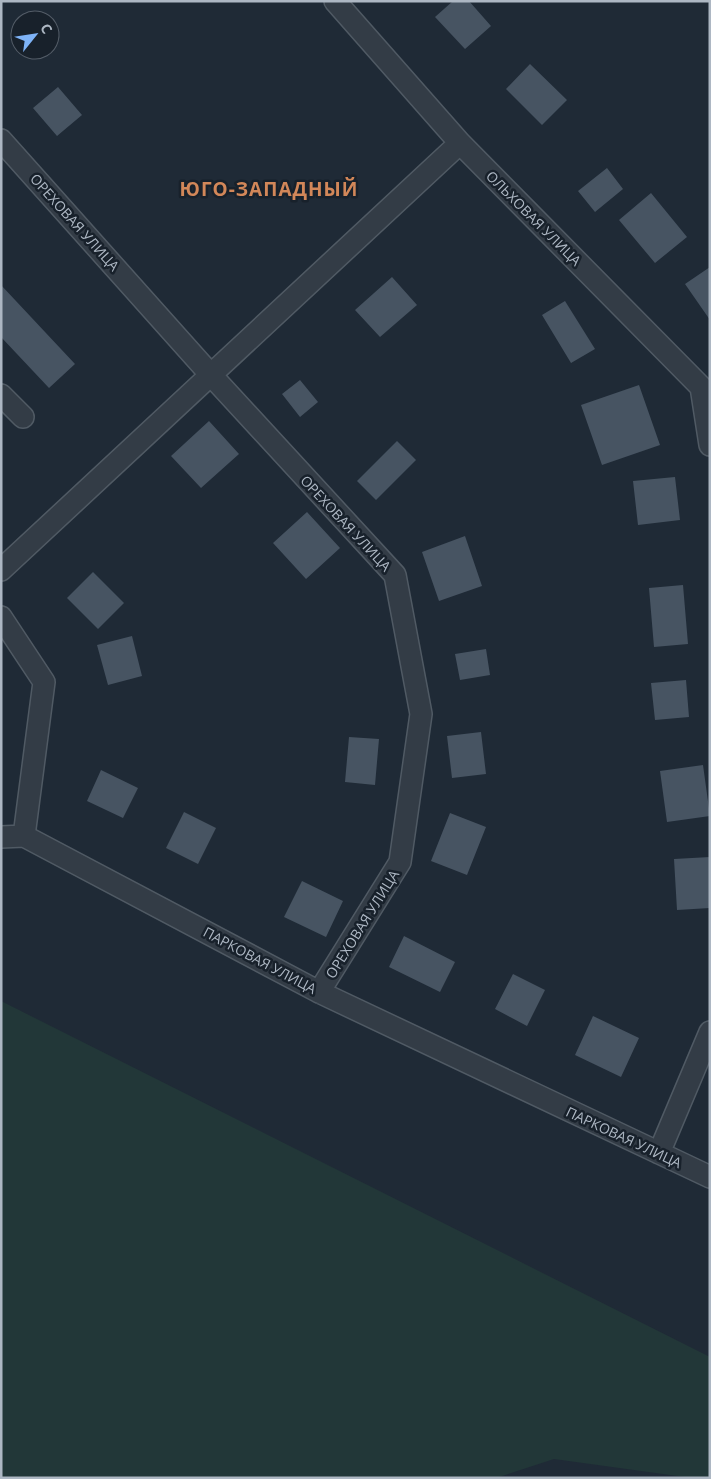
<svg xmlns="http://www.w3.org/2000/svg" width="711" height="1479" viewBox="0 0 711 1479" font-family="'Open Sans',sans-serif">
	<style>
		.green { fill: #223738 }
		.building { fill: #475462 }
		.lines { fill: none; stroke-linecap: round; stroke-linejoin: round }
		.street-casing { stroke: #505a64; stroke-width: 24 }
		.street { stroke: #333c46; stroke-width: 21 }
		.labels { text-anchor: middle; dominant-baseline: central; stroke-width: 5; stroke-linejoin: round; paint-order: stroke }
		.street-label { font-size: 14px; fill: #adb7c3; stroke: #18212b }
		.district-label { font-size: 19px; font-weight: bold; letter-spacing: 1px; fill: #d28759; stroke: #18212b }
	</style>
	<rect width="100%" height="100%" fill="#1f2a36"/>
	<path class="green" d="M1 1001 710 1357V1478H692L554 1459 496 1478H1Z"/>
	<path class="building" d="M453 1H469L491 26 465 49 435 17Z
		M530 64 567 100 542 125 506 89Z
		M58 87 82 115 57 136 33 108Z
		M607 168 623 189 595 212 578 191Z
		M651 193 687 237 655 263 619 220Z
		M710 267V320L685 284Z
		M392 277 417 305 380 337 355 310Z
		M1 285 75 364 49 388 1 337Z
		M565 301 595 349 571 363 542 315Z
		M300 380 318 402 300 417 282 394Z
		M639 385 660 445 602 465 581 405Z
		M209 421 239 454 201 488 171 456Z
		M397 441 416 460 376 500 357 481Z
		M675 477 680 520 638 525 633 481Z
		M307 512 340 548 306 579 273 543Z
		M465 536 482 586 439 601 422 552Z
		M93 572 124 603 98 629 67 598Z
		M683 585 688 644 654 647 649 588Z
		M132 636 142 676 108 685 97 645Z
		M486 649 490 675 460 680 455 654Z
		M686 680 689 717 655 720 651 683Z
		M481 732 486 774 452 778 447 736Z
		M349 737 379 739 375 785 345 782Z
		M703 765 710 816 667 822 660 771Z
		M101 770 138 788 123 818 87 801Z
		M184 812 216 828 198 864 166 848Z
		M450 813 486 827 467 875 431 861Z
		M710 857V908L677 910 674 859Z
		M302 881 343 901 326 937 284 917Z
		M404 936 455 962 440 992 389 967Z
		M513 974 545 990 527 1026 495 1009Z
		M593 1016 639 1038 621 1077 575 1055Z"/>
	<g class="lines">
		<g class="street-casing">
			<path id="street" d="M335 1 460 143 701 387 710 445
				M1 140 210 374 395 575 421 714 400 862 319 992
				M1 395 23 417
				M1 570 460 143
				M1 617 44 682 24 836
				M1 837 24 836 319 992 710 1177
				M659 1153 710 1032"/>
		</g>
		<use href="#street" class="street"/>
	</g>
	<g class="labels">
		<g class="street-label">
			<text transform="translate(534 218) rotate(45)">ОЛЬХОВАЯ УЛИЦА</text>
			<text transform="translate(75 222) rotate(48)">ОРЕХОВАЯ УЛИЦА</text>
			<text transform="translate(346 523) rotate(47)">ОРЕХОВАЯ УЛИЦА</text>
			<text transform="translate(362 924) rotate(-58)">ОРЕХОВАЯ УЛИЦА</text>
			<text transform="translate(260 960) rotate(28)">ПАРКОВАЯ УЛИЦА</text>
			<text transform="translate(624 1137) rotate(25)">ПАРКОВАЯ УЛИЦА</text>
		</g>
		<g class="district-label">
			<text x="269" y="189">ЮГО-ЗАПАДНЫЙ</text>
		</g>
	</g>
	<rect width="711" height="1479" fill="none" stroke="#adb7c3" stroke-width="5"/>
	<g transform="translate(35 35) rotate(60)"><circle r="24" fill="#18212b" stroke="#545d68"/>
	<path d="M0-4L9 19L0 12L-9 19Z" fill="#7eb3f7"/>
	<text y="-8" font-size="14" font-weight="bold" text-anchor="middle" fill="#adb7c3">С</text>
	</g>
</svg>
